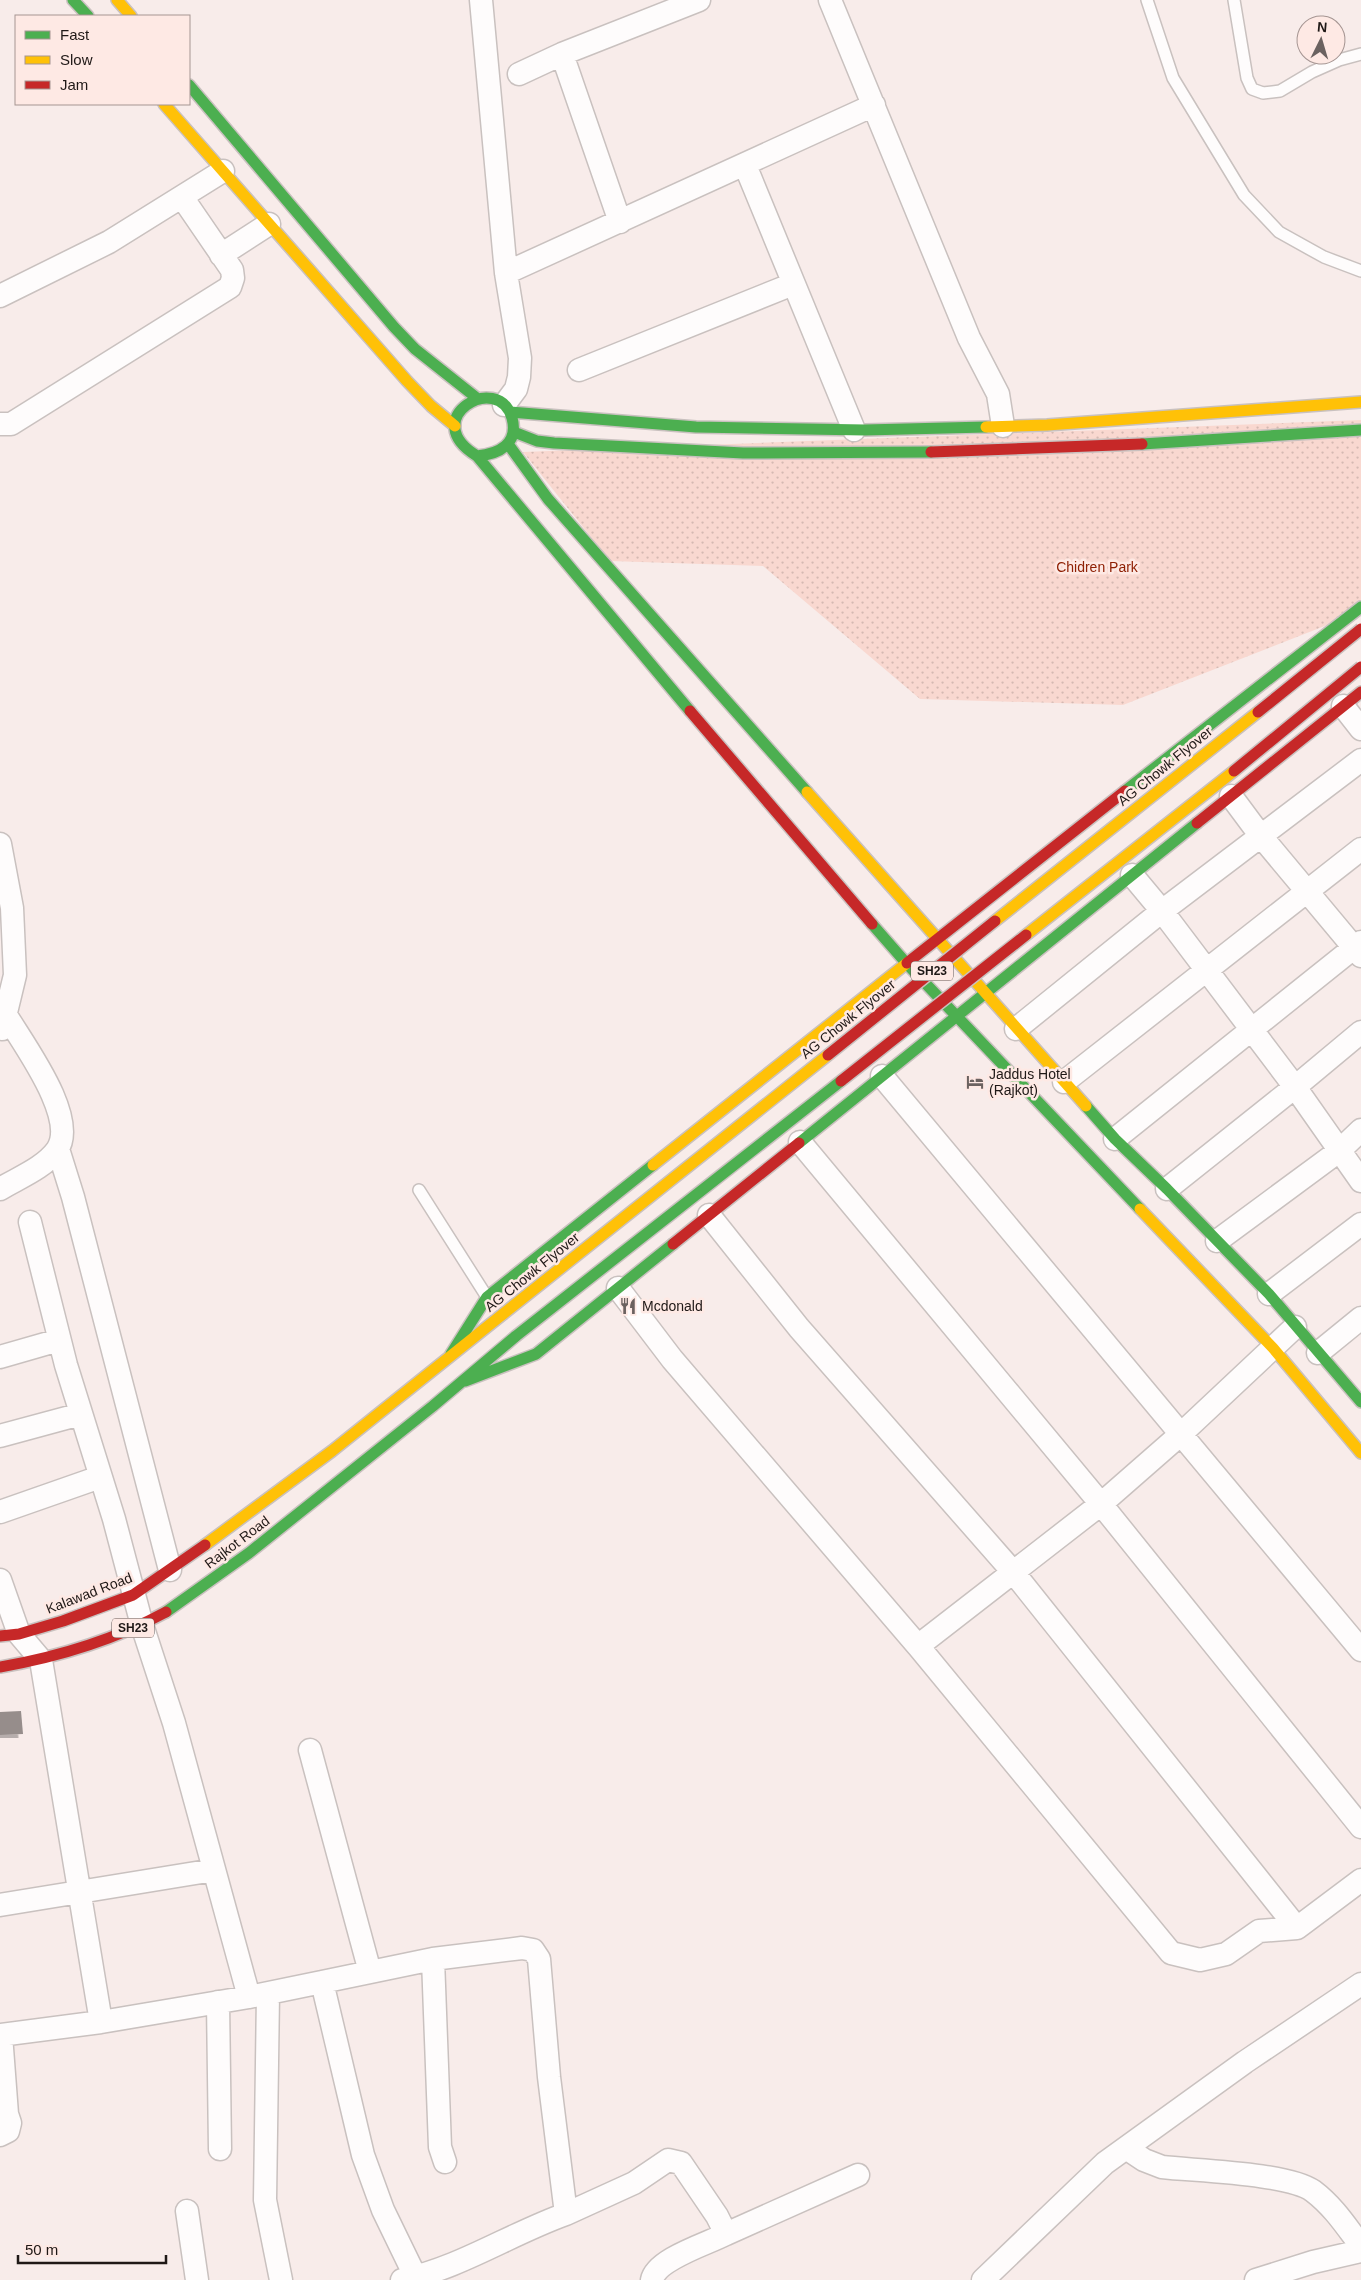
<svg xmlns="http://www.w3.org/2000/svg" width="1361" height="2280" viewBox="0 0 1361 2280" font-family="Helvetica,sans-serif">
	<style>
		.park { fill: url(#park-dots) }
		.building { fill: #968d8b; filter: url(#shadow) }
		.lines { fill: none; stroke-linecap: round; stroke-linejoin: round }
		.lane-casing { stroke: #c9c1bf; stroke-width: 14 }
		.street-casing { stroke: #c9c1bf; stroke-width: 25 }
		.fast-casing { stroke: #c9c1bf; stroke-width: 14 }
		.slow-casing { stroke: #c9c1bf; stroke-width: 14 }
		.jam-casing { stroke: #c9c1bf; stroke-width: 14 }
		.lane { stroke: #fefcfc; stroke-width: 11 }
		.street { stroke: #fefcfc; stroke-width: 22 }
		.fast { stroke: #4caf50; stroke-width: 11 }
		.slow { stroke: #ffc107; stroke-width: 11 }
		.jam { stroke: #c62828; stroke-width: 11 }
		.fast-bridge-casing { stroke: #c9c1bf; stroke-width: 14; stroke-linecap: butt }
		.slow-bridge-casing { stroke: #c9c1bf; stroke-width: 14; stroke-linecap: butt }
		.jam-bridge-casing { stroke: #c9c1bf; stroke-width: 14; stroke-linecap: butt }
		.fast-bridge { stroke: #4caf50; stroke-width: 11 }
		.slow-bridge { stroke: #ffc107; stroke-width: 11 }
		.jam-bridge { stroke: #c62828; stroke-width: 11 }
		.labels { text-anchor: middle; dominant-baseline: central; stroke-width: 5; stroke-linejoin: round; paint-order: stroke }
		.shield { fill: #fee9e4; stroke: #625754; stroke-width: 1 }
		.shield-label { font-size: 12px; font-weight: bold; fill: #1f1816 }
		.park-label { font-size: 14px; fill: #8f2105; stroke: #fee9e4 }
		.street-label { font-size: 14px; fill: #1f1816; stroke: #fee9e4 }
		.poi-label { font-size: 14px; fill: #1f1816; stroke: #fee9e4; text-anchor: start }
	</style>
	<defs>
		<pattern id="park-dots" width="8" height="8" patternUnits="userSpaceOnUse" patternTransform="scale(1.25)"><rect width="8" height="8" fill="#f9d8d0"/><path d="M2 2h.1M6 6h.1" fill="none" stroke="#d5b9b2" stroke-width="1.8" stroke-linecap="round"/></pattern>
		<filter id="shadow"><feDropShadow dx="-4.5" dy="4.5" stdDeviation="0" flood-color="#0004"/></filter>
	</defs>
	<rect width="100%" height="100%" fill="#f8ecea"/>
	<path class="park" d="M1361 420V602L1340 620 1123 705 920 699 763 566 610 561 523 452Z"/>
	<path class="building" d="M21 1711 23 1734 0 1735V1712Z"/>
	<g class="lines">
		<g class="lane-casing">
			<path id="lane" d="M1147 0 1173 78 1244 195 1279 232 1324 257 1361 271
				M1234 0 1247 78 1252 89 1263 93 1280 91 1312 72 1339 60 1361 54
				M419 1190 487 1297"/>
		</g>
		<g class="street-casing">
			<path id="street" d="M481 0 506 273 520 358 519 377 516 389 504 405
				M830 0 969 338 998 394 1003 426
				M562 54 620 222
				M519 74 562 54 699 0
				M745 165 854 430
				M221 255 269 224
				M506 273 874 105
				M0 296 109 242 223 171
				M579 370 793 284
				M0 424H11L230 287 233 278 232 270 182 197
				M1343 706 1361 729
				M1231 796 1260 835 1361 956
				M0 844 12 908 15 975 2 1029
				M1132 875 1162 911 1295 1087 1361 1181
				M1016 1029 1162 911 1361 760
				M882 1076 1361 1650
				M1064 1082 1361 849
				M1115 1139 1361 942
				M800 1142 1101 1504 1361 1827
				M58 1149 73 1197 170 1570
				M0 1189C18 1178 44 1168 57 1150 79 1118 23 1044 6 1015
				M1167 1189 1295 1087 1361 1032
				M709 1215 799 1328 1014 1573 1297 1928
				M30 1222 66 1365 114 1519 142 1625 174 1723 249 1997 101 2022
				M1217 1241 1339 1151 1361 1130
				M618 1288 672 1359 918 1646 1101 1504 1181 1434 1295 1327
				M1269 1294 1361 1224
				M1318 1353 1361 1318
				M0 1357 59 1340
				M0 1436 81 1414
				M0 1512 100 1477
				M0 1580 19 1634 41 1660 101 2022 0 2035
				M918 1646 1171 1953 1200 1960 1226 1954 1259 1931 1297 1928 1361 1880
				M310 1750 370 1972
				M0 1905 214 1870
				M433 1959 440 2147 445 2162
				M322 1982 433 1959 522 1948 533 1950 539 1959 549 2077 566 2214C510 2234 460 2268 402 2280
				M268 1994 265 2200 281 2280
				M249 1997 322 1982 363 2155 383 2210 417 2280
				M218 2002 220 2149
				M0 2135 8 2131 10 2123 7 2114 1 2035
				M1126 2148 1144 2160 1162 2167C1197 2171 1288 2173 1313 2191 1333 2206 1346 2226 1361 2246
				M187 2211 197 2280
				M566 2214 634 2183 668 2160 681 2163 717 2216 726 2234C707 2244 656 2259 652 2280
				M726 2234 858 2175
				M983 2280 1105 2163 1245 2062 1361 1984
				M1256 2280 1313 2262 1361 2251"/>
		</g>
		<g class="fast-casing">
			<path id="fast" d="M73 0 88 16
				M189 85 394 327 415 349 478 399
				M510 412 696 427 865 430 986 427
				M514 432 537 441 554 443 743 453 931 452
				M508 444 548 499 807 792
				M1142 444 1361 430
				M477 456C499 454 519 444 512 418 498 370 416 419 477 456L690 711
				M1125 791 1361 607
				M872 924 907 964 1140 1209
				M1086 1106 1115 1139 1167 1189 1269 1294 1361 1402
				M799 1143 1197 823
				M451 1354 487 1297 653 1165
				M465 1381 536 1354 673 1244
				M166 1612 249 1553 433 1406 516 1336"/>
		</g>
		<g class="slow-casing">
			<path id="slow" d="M117 0 131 16
				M164 104 407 381 431 406 455 426
				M986 427 1047 425 1361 402
				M807 792 1086 1106
				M653 1165 907 963
				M1140 1209 1273 1348 1361 1453
				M205 1545 332 1451 503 1314"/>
		</g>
		<g class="jam-casing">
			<path id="jam" d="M931 452 1142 444
				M690 711 872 924
				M1197 823 1361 692
				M907 963 1125 791
				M673 1244 799 1143
				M0 1636 19 1634 63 1621 133 1595 205 1545
				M0 1667C58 1657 114 1640 166 1612"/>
		</g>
		<use href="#lane" class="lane"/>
		<use href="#street" class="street"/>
		<use href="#fast" class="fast"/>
		<use href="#slow" class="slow"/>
		<use href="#jam" class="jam"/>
		<g class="fast-bridge-casing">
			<path id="fast-bridge" d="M516 1336 841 1081"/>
		</g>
		<g class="slow-bridge-casing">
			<path id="slow-bridge" d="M995 921 1258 712
				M1026 935 1234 771
				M503 1314 828 1055"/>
		</g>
		<g class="jam-bridge-casing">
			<path id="jam-bridge" d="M1258 712 1361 629
				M1234 771 1361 667
				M828 1055 995 921
				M841 1081 1026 935"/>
		</g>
		<use href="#fast-bridge" class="fast-bridge"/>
		<use href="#slow-bridge" class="slow-bridge"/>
		<use href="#jam-bridge" class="jam-bridge"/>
	</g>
	<defs>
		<g id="hotel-bare" transform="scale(1.35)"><path d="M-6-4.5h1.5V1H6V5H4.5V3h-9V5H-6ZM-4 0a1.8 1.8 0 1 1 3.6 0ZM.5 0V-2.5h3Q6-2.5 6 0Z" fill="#6b6260" stroke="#fee9e4" stroke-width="2.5" paint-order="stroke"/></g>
		<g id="restaurant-bare" transform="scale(1.35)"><path d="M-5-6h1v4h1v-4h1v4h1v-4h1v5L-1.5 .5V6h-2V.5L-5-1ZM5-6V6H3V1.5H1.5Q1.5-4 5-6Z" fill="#6b6260" stroke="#fee9e4" stroke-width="2.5" paint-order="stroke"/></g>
	</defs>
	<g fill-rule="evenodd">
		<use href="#hotel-bare" x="975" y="1082"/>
		<use href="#restaurant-bare" x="628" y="1306"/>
	</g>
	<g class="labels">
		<g class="shield">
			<rect x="911" y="961.5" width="42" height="19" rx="4"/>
			<rect x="112" y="1618.5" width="42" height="19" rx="4"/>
		</g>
		<g class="shield-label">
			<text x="932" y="971">SH23</text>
			<text x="133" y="1628">SH23</text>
		</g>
		<g class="park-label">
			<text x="1097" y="567">Chidren Park</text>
		</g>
		<g class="street-label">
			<text transform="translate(1165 766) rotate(-39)">AG Chowk Flyover</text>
			<text transform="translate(848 1019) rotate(-39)">AG Chowk Flyover</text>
			<text transform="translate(532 1272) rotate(-39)">AG Chowk Flyover</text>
			<text transform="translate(237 1542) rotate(-37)">Rajkot Road</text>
			<text transform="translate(89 1593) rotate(-21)">Kalawad Road</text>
		</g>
		<g class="poi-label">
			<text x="989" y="1074">Jaddus Hotel<tspan x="989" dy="16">(Rajkot)</tspan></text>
			<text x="642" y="1306">Mcdonald</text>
		</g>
	</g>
	<rect x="15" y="15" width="175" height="90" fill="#fee9e4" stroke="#a59592"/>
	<rect x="25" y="31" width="25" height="8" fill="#4caf50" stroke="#a59592"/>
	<text x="60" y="40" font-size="15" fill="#1f1816">Fast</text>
	<rect x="25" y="56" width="25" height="8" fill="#ffc107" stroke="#a59592"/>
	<text x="60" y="65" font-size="15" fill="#1f1816">Slow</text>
	<rect x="25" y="81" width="25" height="8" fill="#c62828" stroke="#a59592"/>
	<text x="60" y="90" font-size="15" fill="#1f1816">Jam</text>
	<g transform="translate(1321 40) rotate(5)"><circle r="24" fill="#fee9e4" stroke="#a59592"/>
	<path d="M0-4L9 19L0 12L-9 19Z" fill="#6b6260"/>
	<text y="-8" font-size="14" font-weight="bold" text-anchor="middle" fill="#1f1816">N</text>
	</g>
	<path d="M18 2255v8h148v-8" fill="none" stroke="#1f1816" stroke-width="2.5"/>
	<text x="25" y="2255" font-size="15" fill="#1f1816" stroke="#fee9e4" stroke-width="4" paint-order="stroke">50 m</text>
</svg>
